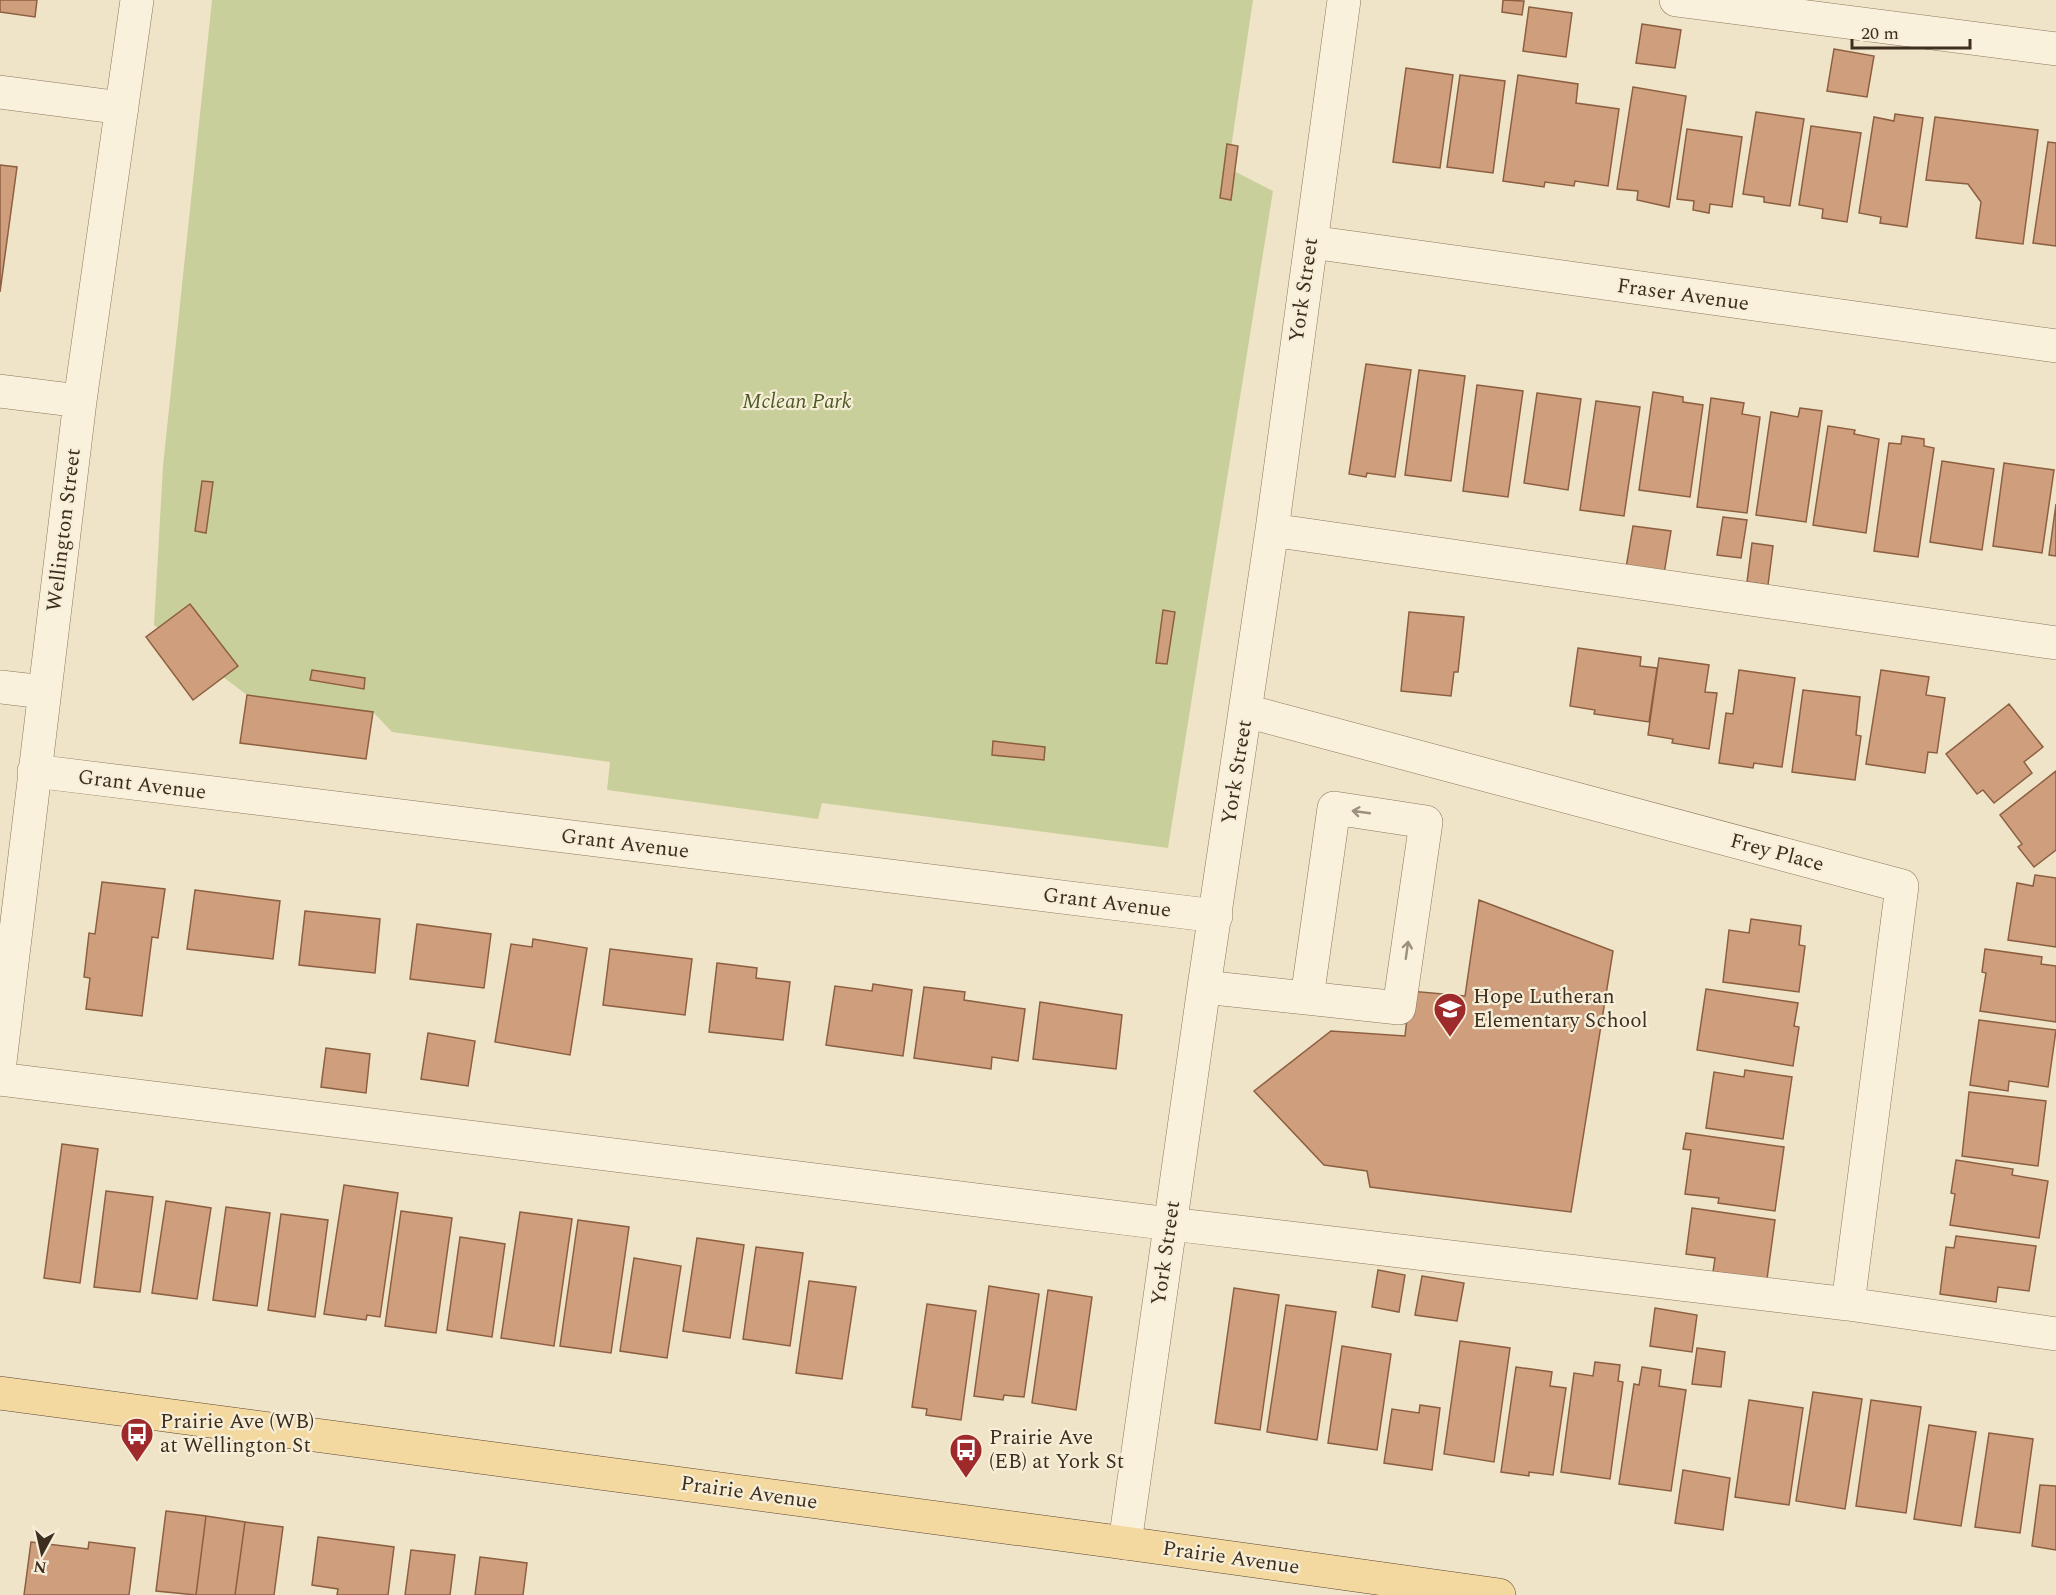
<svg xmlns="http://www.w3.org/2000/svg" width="2056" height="1595" viewBox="0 0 2056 1595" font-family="Spectral,serif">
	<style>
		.green { fill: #c9cf9b }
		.building { fill: #cf9f7d; stroke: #8d5f41; stroke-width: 1.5 }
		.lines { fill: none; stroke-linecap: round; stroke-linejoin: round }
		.minor-casing { stroke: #8d765c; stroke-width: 34 }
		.major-casing { stroke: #5b4430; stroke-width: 34 }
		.minor { stroke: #faf1dc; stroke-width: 33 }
		.major { stroke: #f3d9a0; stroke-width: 33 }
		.oneway { stroke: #9c907e }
		.labels { text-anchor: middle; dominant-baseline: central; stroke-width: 4.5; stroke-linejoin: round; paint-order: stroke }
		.street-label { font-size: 21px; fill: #3d2e20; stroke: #f7eed8 }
		.park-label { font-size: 21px; font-style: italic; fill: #4d5a26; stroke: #f7eed8 }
		.poi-label { font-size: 21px; fill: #3d2e20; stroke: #f7eed8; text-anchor: start }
	</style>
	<rect width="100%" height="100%" fill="#f0e4c8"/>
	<path class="green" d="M212 0H1253L1228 168 1273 191 1168 848 822 803 818 819 607 790 610 762 392 732 373 712 247 695 154 625 163 466Z"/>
	<path class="building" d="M0 0H37L35 17 0 12Z
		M1503 0 1524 1 1522 15 1502 12Z
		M1529 7 1572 13 1566 57 1523 51Z
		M1642 24 1681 30 1675 68 1636 63Z
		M1834 49 1874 56 1867 97 1827 91Z
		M1406 68 1453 75 1440 168 1393 162Z
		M1460 75 1505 81 1493 173 1447 167Z
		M1518 75 1578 84 1576 103 1619 109 1608 186 1575 181 1574 186 1545 182 1544 187 1503 181Z
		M1633 87 1686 96 1669 207 1637 200 1638 191 1617 189Z
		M1756 112 1804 119 1790 206 1764 202V197L1743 194Z
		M1895 114 1923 118 1907 227 1880 223 1881 217 1859 213 1874 117 1894 121Z
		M1935 117 2038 130 2023 244 1976 238 1981 202 1968 184 1926 180Z
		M1811 126 1861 133 1847 222 1822 218 1823 209 1799 205Z
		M1687 129 1742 137 1732 207 1710 204 1709 213 1693 210 1694 201 1677 199Z
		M2048 142 2056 143V246L2033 243Z
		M1227 144 1238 146 1231 200 1220 198Z
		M0 165 17 167 0 292Z
		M1366 364 1411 370 1395 477 1367 473 1366 477 1349 474Z
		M1419 370 1465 376 1451 481 1405 475Z
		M1477 385 1523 391 1508 497 1463 491Z
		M1653 392 1683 397V402L1703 405 1690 497 1639 490Z
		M1537 393 1581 399 1568 490 1524 483Z
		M1711 398 1744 403 1742 414 1760 417 1747 513 1697 507Z
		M1596 401 1640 407 1624 516 1580 510Z
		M1800 408 1822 411 1806 522 1756 515 1771 412 1798 417Z
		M1828 426 1855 430 1854 434 1879 439 1866 533 1813 525Z
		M1902 436 1924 439V446L1934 448 1918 557 1874 551 1889 443 1901 444Z
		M1942 461 1994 469 1982 550 1930 542Z
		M2004 463 2054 470 2042 553 1993 546Z
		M202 481 213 482 206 533 195 531Z
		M2056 504V556L2049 555Z
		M1723 517 1747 520 1741 558 1717 555Z
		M1633 526 1671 531 1664 574 1626 568Z
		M1752 543 1773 546 1768 585 1747 582Z
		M190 604 238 666 193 700 146 637Z
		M1163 610 1175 612 1167 664 1156 663Z
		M1409 612 1464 617 1458 672H1454L1451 696 1401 691Z
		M1578 648 1641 657 1640 666 1657 668 1649 722 1594 714 1595 710 1570 706Z
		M1659 658 1709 665 1705 692 1717 693 1709 749 1672 743 1673 739 1648 735Z
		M312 670 365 678 364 689 310 680Z
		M1739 670 1795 678 1782 767 1754 763 1753 768 1719 763 1726 713 1733 714Z
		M1881 670 1929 677 1926 695 1945 698 1937 753 1928 752 1925 773 1866 764Z
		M1803 690 1860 697 1856 735 1861 736 1855 780 1792 772Z
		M247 695 373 712 366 759 240 743Z
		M2009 704 2043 747 2024 762 2032 773 1994 803 1983 790 1977 794 1946 754Z
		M993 741 1045 747 1044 760 992 755Z
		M2056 771V850L2034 867 2018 847 2022 844 2000 815Z
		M2035 875 2056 878V947L2008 940 2017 883 2033 886Z
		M102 882 165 889 158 938 152 937 142 1016 86 1009 90 978 84 977 89 933 95 934Z
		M195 890 280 901 273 959 187 949Z
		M1479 900 1613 951 1571 1212 1370 1187 1367 1171 1324 1165 1254 1091 1331 1031 1405 1036 1410 991 1465 996Z
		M305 911 380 919 375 973 299 965Z
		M1751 919 1801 926 1799 945 1805 946 1799 992 1723 982 1729 930 1749 933Z
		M417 924 491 934 484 988 410 979Z
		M533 939 587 948 570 1055 495 1042 511 944 532 947Z
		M610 949 692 959 685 1015 603 1005Z
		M1985 949 2042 957 2041 964 2056 966V1022L1980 1011 1986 973 1982 972Z
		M717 963 757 968 756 978 790 982 783 1040 709 1032Z
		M873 984 912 990 903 1056 826 1045 835 986 872 991Z
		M924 987 965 992 964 1000 1025 1009 1018 1061 992 1057 991 1069 914 1058Z
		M1706 989 1798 1003 1794 1026 1799 1027 1793 1066 1697 1050Z
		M1040 1002 1122 1015 1116 1069 1033 1059Z
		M1979 1020 2056 1030 2048 1087 2009 1081 2008 1091 1970 1085Z
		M428 1033 475 1041 468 1086 421 1079Z
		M326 1048 370 1054 366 1093 321 1087Z
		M1745 1070 1792 1077 1783 1139 1706 1128 1714 1072 1744 1077Z
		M1969 1092 2046 1101 2038 1166 1962 1156Z
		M1686 1133 1784 1147 1775 1211 1718 1203 1719 1198 1685 1194 1691 1150 1683 1149Z
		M62 1144 98 1149 80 1283 44 1278Z
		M1956 1160 2013 1169 2012 1175 2048 1181 2039 1238 1950 1225 1955 1194 1951 1193Z
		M344 1185 398 1193 380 1317 367 1315 366 1320 324 1314Z
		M106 1191 153 1197 140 1292 94 1287Z
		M166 1201 211 1208 197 1299 152 1293Z
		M226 1207 270 1213 257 1306 213 1300Z
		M1692 1208 1775 1220 1767 1279 1713 1272 1715 1258 1686 1254Z
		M401 1211 452 1218 436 1333 385 1326Z
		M520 1212 572 1219 554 1346 501 1338Z
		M281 1214 328 1220 315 1317 268 1310Z
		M578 1220 629 1227 611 1353 560 1346Z
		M1956 1236 2036 1246 2029 1291 1998 1287 1996 1302 1940 1294 1946 1247 1954 1248Z
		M460 1237 505 1244 492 1337 447 1330Z
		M697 1238 744 1245 730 1338 683 1331Z
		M756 1247 803 1253 790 1346 743 1339Z
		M634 1258 681 1266 667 1358 620 1351Z
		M1378 1270 1405 1275 1399 1312 1372 1307Z
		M1422 1276 1464 1283 1457 1321 1415 1315Z
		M809 1281 856 1287 842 1379 796 1373Z
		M989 1286 1039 1294 1024 1397 1004 1395 1003 1400 974 1396Z
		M1234 1288 1279 1295 1260 1430 1215 1423Z
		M1048 1290 1092 1297 1076 1410 1032 1403Z
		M927 1304 976 1311 961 1420 926 1415 927 1409 912 1407Z
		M1286 1305 1336 1312 1317 1440 1267 1432Z
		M1655 1308 1697 1315 1692 1352 1650 1346Z
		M1460 1341 1510 1348 1494 1462 1444 1454Z
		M1342 1346 1391 1354 1377 1450 1328 1443Z
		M1697 1348 1725 1352 1721 1387 1692 1384Z
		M1595 1362 1620 1365 1618 1381 1623 1382 1610 1479 1561 1472 1574 1373 1593 1376Z
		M1516 1367 1552 1372 1550 1386 1566 1388 1553 1475 1529 1472V1476L1501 1472Z
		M1642 1367 1661 1370 1659 1386 1686 1390 1671 1491 1619 1484 1634 1384 1639 1385Z
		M1813 1392 1862 1399 1845 1509 1796 1501Z
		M1749 1400 1803 1408 1789 1505 1735 1497Z
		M1871 1400 1921 1407 1906 1513 1856 1506Z
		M1420 1405 1440 1408 1432 1470 1384 1463 1392 1409 1419 1413Z
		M1929 1425 1976 1432 1961 1526 1914 1519Z
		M1989 1433 2033 1439 2020 1533 1975 1527Z
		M1683 1470 1730 1478 1723 1530 1675 1523Z
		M2040 1485 2056 1486V1550L2032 1546Z
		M166 1511 206 1516 196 1595 156 1591Z
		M206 1516 245 1522 235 1595H196Z
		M245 1522 283 1527 274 1595H235Z
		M318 1537 394 1547 388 1595H337L338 1589 312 1585Z
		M31 1542 88 1549 89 1542 135 1548 129 1595H24Z
		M411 1550 455 1555 450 1595H405Z
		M480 1557 527 1563 523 1595H475Z"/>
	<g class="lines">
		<g class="minor-casing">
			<path id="minor" d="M1676 0 2056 49
				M0 92 122 108
				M1311 242 2056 346
				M0 391 80 401
				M1272 530 2056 643
				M0 687 44 692
				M1246 711 1902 886 1848 1304
				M34 771 1216 916
				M1204 987 1399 1008 1426 822 1334 808 1307 998
				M0 1062 80 401 137 0
				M0 1079 1171 1224 1848 1304 2056 1334
				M1125 1543 1204 987 1272 530 1344 0"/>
		</g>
		<g class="major-casing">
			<path id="major" d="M0 1393 1125 1543 1499 1595"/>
		</g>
		<use href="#minor" class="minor"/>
		<use href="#major" class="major"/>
	</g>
	<defs><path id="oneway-shaft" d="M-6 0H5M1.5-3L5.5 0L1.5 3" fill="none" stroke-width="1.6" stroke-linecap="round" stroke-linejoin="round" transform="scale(1.5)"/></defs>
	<g class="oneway">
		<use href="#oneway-shaft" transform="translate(1361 812) rotate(-172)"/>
		<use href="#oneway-shaft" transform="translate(1407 950) rotate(-82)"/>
	</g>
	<defs>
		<g id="school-pin" transform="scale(1.725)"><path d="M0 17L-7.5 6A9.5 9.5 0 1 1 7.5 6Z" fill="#9e2a2b" stroke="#f7eed8"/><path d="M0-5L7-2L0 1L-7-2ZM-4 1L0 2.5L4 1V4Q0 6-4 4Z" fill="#fff"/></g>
		<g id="bus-pin" transform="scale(1.725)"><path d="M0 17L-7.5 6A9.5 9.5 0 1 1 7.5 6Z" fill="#9e2a2b" stroke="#f7eed8"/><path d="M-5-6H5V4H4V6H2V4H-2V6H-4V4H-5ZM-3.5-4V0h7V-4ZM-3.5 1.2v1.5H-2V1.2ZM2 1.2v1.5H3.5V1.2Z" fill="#fff"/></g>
	</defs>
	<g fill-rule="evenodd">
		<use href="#school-pin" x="1450" y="1009"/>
		<use href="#bus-pin" x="137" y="1434"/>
		<use href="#bus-pin" x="966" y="1450"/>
	</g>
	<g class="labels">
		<g class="street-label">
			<text transform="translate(1304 290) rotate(-82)">York Street</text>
			<text transform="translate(1683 295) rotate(8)">Fraser Avenue</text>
			<text transform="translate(64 530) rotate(-83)">Wellington Street</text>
			<text transform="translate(1237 772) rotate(-81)">York Street</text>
			<text transform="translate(142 785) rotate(7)">Grant Avenue</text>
			<text transform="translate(625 844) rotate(7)">Grant Avenue</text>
			<text transform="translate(1777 853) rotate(15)">Frey Place</text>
			<text transform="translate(1107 903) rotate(7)">Grant Avenue</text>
			<text transform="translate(1166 1253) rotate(-82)">York Street</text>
			<text transform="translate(749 1493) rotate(8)">Prairie Avenue</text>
			<text transform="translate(1231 1558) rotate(8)">Prairie Avenue</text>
		</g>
		<g class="park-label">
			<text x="797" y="402">Mclean Park</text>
		</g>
		<g class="poi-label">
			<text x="1473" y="997">Hope Lutheran<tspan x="1473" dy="24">Elementary School</tspan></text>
			<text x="160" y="1422">Prairie Ave (WB)<tspan x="160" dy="24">at Wellington St</tspan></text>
			<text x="989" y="1438">Prairie Ave<tspan x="989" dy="24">(EB) at York St</tspan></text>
		</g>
	</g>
	<g transform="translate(42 1553) rotate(188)" stroke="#f7eed8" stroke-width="4.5" paint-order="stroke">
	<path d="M0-4.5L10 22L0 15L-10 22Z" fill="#3d2e20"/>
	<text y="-9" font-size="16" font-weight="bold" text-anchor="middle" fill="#3d2e20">N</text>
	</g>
	<path d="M1852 39v9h118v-9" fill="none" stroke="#3d2e20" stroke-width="3"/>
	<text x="1861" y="39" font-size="18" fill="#3d2e20" stroke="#f7eed8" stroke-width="4.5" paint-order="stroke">20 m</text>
</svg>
